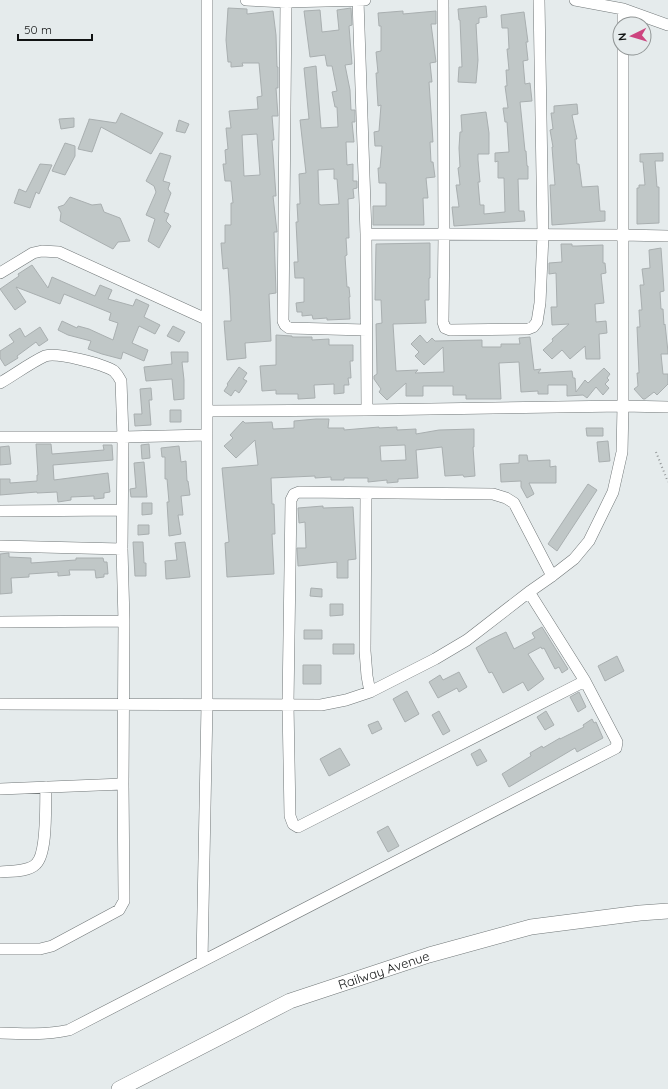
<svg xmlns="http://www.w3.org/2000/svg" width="668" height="1089" viewBox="0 0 668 1089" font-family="Quicksand,sans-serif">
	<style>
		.building { fill: #c0c7c7; stroke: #a9afb0; fill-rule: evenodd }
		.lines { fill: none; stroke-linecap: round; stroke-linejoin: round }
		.street-casing { stroke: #717778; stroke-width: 12 }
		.secondary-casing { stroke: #717778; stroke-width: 16 }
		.path { stroke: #929697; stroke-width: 2; stroke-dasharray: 1 3; stroke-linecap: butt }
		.street { stroke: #fff; stroke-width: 11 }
		.secondary { stroke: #fff; stroke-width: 15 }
		.labels { text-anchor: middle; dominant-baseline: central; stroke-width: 3; stroke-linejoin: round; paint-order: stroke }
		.street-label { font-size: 13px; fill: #111313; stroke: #e5ebec }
	</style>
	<rect width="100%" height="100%" fill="#e5ebec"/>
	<path class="building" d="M486 6 487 17 479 18V23L476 24 478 60 476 83 458 82 459 67H462L460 20H459L458 9Z
		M228 8 247 9V14L273 11 276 35 277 67H278V88H276L278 116H272L274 140H272L276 196H273L277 232H274L276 293 269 294 271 341 245 343 246 358 227 360 224 321H231L230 296 228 268 223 269 221 243H225V225H231V203H233L231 181H225L223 164H226L225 150 228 149 226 128H231L229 111 258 109 257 97 262 96 259 63H242L243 66 231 67V62H228L226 40ZM257 134 260 175 244 176 242 135Z
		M351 8 352 25 349 26 352 64 345 65 350 90 351 110H355V122H352L354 142H346L347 165 353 164V181H357V188L353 189 354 198 348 199 349 238H346L347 255 345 256 347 287H349L350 297H349L350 319 327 320V318L313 319 312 315 302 316V312H297L296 303 304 302V278H295L294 262H298L296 222H298L297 204H300L299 174 306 173 300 120 309 119 304 68 316 66 321 128 338 127 337 107H335L332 92 337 91 332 66H327L325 55 310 57 304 11 320 10 322 32 339 30 337 10ZM334 169V179H337L339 204 321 205 319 204 318 170Z
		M403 11V14L436 11V24H431L436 62 430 63 432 82H429L433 142H430L431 162H433L435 177 426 178 428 198H423L424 225H373V206H386V183H379L378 168H380L382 146H375L374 132 379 131 381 105 378 106 376 73H378L376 52 381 51V26H379L378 13Z
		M524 12 528 42H526L528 60 523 61 525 84 530 83 532 101 520 102 525 151H526L527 166H528V179H518L519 211H524L525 221 454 226 452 207H459L456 185H460L458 168 460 167 459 148 460 132H462L461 115 486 112 489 133V154H478V160L480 182H478L480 205H484V214L505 212 504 178H498V161L495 162V153L509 152 507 122H505L503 108H508L505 86H507L506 70H509L507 49H509L508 28H502L501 15Z
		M577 104 578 114 572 115 577 139H575L577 164H579L582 187 598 186 600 211H605V221L552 225 550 185H555L552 147H553L550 130 553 129 551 113H554V106Z
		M121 113 163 133 151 154 101 127 92 152 78 149 89 120V119L116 123Z
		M74 118V127L61 129 59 119Z
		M179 120 189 124 185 133 176 131Z
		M65 143 75 146V156L65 175 52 171Z
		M160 153 171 156 163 181 170 183 168 189 171 193 164 212 169 214 166 221 171 226 159 248 148 241 155 219 146 215 156 192 154 186 146 181Z
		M663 153V161H655L657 187H659V223L637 224V188H639V185H645L643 162H640V154Z
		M40 164 52 165 39 194 36 192 30 208 14 203 19 189 26 192Z
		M70 197 92 205 101 204 104 212 120 218 130 241 118 242 113 249 60 221 61 213 58 207 64 205Z
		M430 243V278H429V300H425L426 323 393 324 396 371 418 370 415 373 444 372 443 347 424 365 415 356 419 352 411 344 420 335 427 343 432 338 435 341 482 340V347H501V344H520L519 338 530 337 534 370 541 369 538 373 572 371 573 378H575L576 392 585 380 588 383 604 368 610 374 607 378 609 380 605 384 609 388 603 395 596 387 587 398 583 395 567 396V385H548V394H538V391L521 392 519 362 499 363 501 399H466V395H453V386H423V396H406V383L387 400 379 392 381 389 374 379V376L377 374 376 324 382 323 381 300H375L376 244Z
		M561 244H572V246H577L603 245V263H605L606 273 601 274 604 303 595 304 596 322 606 321 607 333 599 334 600 359H586L585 346 570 359 562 350 552 359 543 350 553 341 552 339 569 324 552 325 551 307H557L556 273 549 274V263L562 262Z
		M661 248 664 291 660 292 661 309H663L664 325 665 324 668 352V354H661L663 374H668V384L657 395 654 392 645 399H643L634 389 638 386 637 373H639L637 327H640L639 310H642L640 285H644L642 269 650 268 649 250Z
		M32 265 48 288 52 277 95 296 100 285 112 290 108 299 133 306 136 299 149 305 144 317 160 325 155 334 139 326 132 343 148 350 144 361 123 352 121 359 102 354 88 349 91 341 68 335 58 330 62 321 77 328 78 326 89 329 113 340 118 323 109 320 111 313 64 294 60 304 16 287 26 302 15 310 0 289 19 276 18 274Z
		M173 326 185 332 179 342 167 336Z
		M40 327 48 340 39 346 36 342 17 356 18 358 5 366 0 358V351L14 342 9 335 20 328 25 337Z
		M276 335 292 336V337H312V340L329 339V345H353V361H350L351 378H348L349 385H344V393L334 394V384L314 385 315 398 298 399V394H276V390L262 391 260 366 276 365Z
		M171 352H188V362H182L184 380V399L174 400 172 379 146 381 144 367 172 364Z
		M239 367 247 373 243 379 247 381 239 393 235 390 231 396 224 391 228 385 227 384Z
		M151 388 152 400H149L151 425 135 426 134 414H142L140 389Z
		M170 410H181V422H170Z
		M316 419H329L328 428H344V430L379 427V428L397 427V430L416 429V434L439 430 474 429V447H473L475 476 464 477 463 475 445 476 442 447 416 450 418 478 398 479V482L387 483V480L368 482V478H344V480H331V477L315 478V476L271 478 272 504H274L275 534H272L274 574 227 577 225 543 229 542 222 468 258 465 255 440 236 458 224 446 233 438 230 435 243 421 245 423 272 422 273 429 294 428V421ZM405 445 406 460 381 461 380 446Z
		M586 428H603V436H587Z
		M608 441 610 461 599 462 597 442Z
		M36 444H51L52 454 104 450 103 445H112L113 460 53 465 54 480 108 473 110 492 104 493V498L94 499V496L71 497V500L58 502 57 492 37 493V492L0 495V479H10V483L37 481V475H38Z
		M149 444 150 458 142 459 141 445Z
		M9 446 11 464 0 465V447Z
		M179 446 181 462 186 461 187 481H188L190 495 181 496 183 515H178L181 534 169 536 167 502H169L167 479H165V457H162L161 448Z
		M519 455H527L528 461 550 460V467L556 466V483H529L534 494 527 498 521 487V481L501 482 500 464 519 463Z
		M144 462 147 497H131L130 489 136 488 134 463Z
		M588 484 597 490 557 551 548 544Z
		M142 503H152V514L142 515Z
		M323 506V508L353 507 356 559 348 560V578H337V562L298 566 297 548H306L305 522 299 523 298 508Z
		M138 525H149V534L138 535Z
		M133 542H143L144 563H146V576H135Z
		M185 542 190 577 166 579 165 561 177 560 175 543Z
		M9 553V557L31 558V563L76 560V558H103L104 562H107L108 574H104V577L96 578 95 570H69L70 575 58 576V572L29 574V577L11 578 12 593 0 594V554Z
		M311 588 322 589V597L310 596Z
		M330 604H343V615L330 616Z
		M542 627 568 669 562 673 559 667 555 669 544 648 542 649 541 647 528 654 544 679 528 691 523 682 503 693 492 672 489 673 476 648 489 640 506 632 514 649 535 638 532 633Z
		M304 630H322V639H304Z
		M333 644H354V654H333Z
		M617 656 624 671 605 681 598 666Z
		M303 665H321V684H303Z
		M459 672 467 687 459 692 457 688 438 698 429 682 440 675 443 680Z
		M407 691 419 714 405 722 393 699Z
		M579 692 586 707 578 712 570 697Z
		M439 711 450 731 443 735 432 715Z
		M546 711 554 725 545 730 537 717Z
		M592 719 594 723 596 722 603 738 577 752 575 748 509 787 502 774 531 756 530 753 542 746 543 748 560 738V739L584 727 583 725Z
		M378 721 382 729 372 734 368 725Z
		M340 748 350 765 329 776 320 759Z
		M480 749 487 761 477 766 471 754Z
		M388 826 399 846 388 852 377 832Z"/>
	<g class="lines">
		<g class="street-casing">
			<path id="street" d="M246 0 286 2 365 0
				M358 0 366 234 367 410
				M443 0 444 234 443 322 445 328 450 330 528 329 533 327 537 322 540 303 543 235 539 0
				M575 0 623 9 668 25
				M286 2 283 321 285 325 289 328 366 330
				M623 24V9
				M366 234 622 235 668 236
				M0 273 33 253 42 251 59 252 206 319
				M0 383C14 375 30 363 45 356 57 352 103 364 114 371 117 374 119 377 121 381L123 437 122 549 124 621 123 784 124 895V901L119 910 52 946 40 949H0
				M207 411 367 410 623 406 668 407
				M0 437H123L207 435
				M366 493 365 651 367 676 370 692
				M0 511 122 510
				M0 546 122 549
				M552 576 514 503 506 498 493 494 299 492 294 494 291 500 288 704 290 816 293 824 298 827 585 681
				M0 622 124 621
				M0 704 321 705 346 700 370 692 435 659 467 640 529 592 552 576 574 559 589 541 613 492 622 452 623 406V48
				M0 789 123 784
				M0 872C11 871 28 872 36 864 48 853 45 803 46 787
				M202 961 207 705V0
				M0 1033C23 1034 46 1035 69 1030L616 748 617 742 585 681 529 592"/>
		</g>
		<g class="secondary-casing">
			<g id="secondary">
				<path id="s1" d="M119 1089 290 1001 429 955 531 927 640 913 668 911"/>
			</g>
		</g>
		<path class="path" d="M656 452 668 482"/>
		<use href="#street" class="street"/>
		<use href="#secondary" class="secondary"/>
	</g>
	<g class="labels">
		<g class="street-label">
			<text stroke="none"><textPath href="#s1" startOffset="291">Railway Avenue</textPath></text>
		</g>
	</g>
	<g transform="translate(632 36) rotate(265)"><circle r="19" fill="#e5ebec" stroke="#909595"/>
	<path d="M0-3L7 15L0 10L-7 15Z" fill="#cd447f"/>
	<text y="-6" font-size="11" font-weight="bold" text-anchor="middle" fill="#111313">N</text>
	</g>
	<path d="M18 34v6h74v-6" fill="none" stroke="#111313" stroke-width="2"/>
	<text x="24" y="34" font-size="12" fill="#111313" stroke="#e5ebec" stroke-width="3" paint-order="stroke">50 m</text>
</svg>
